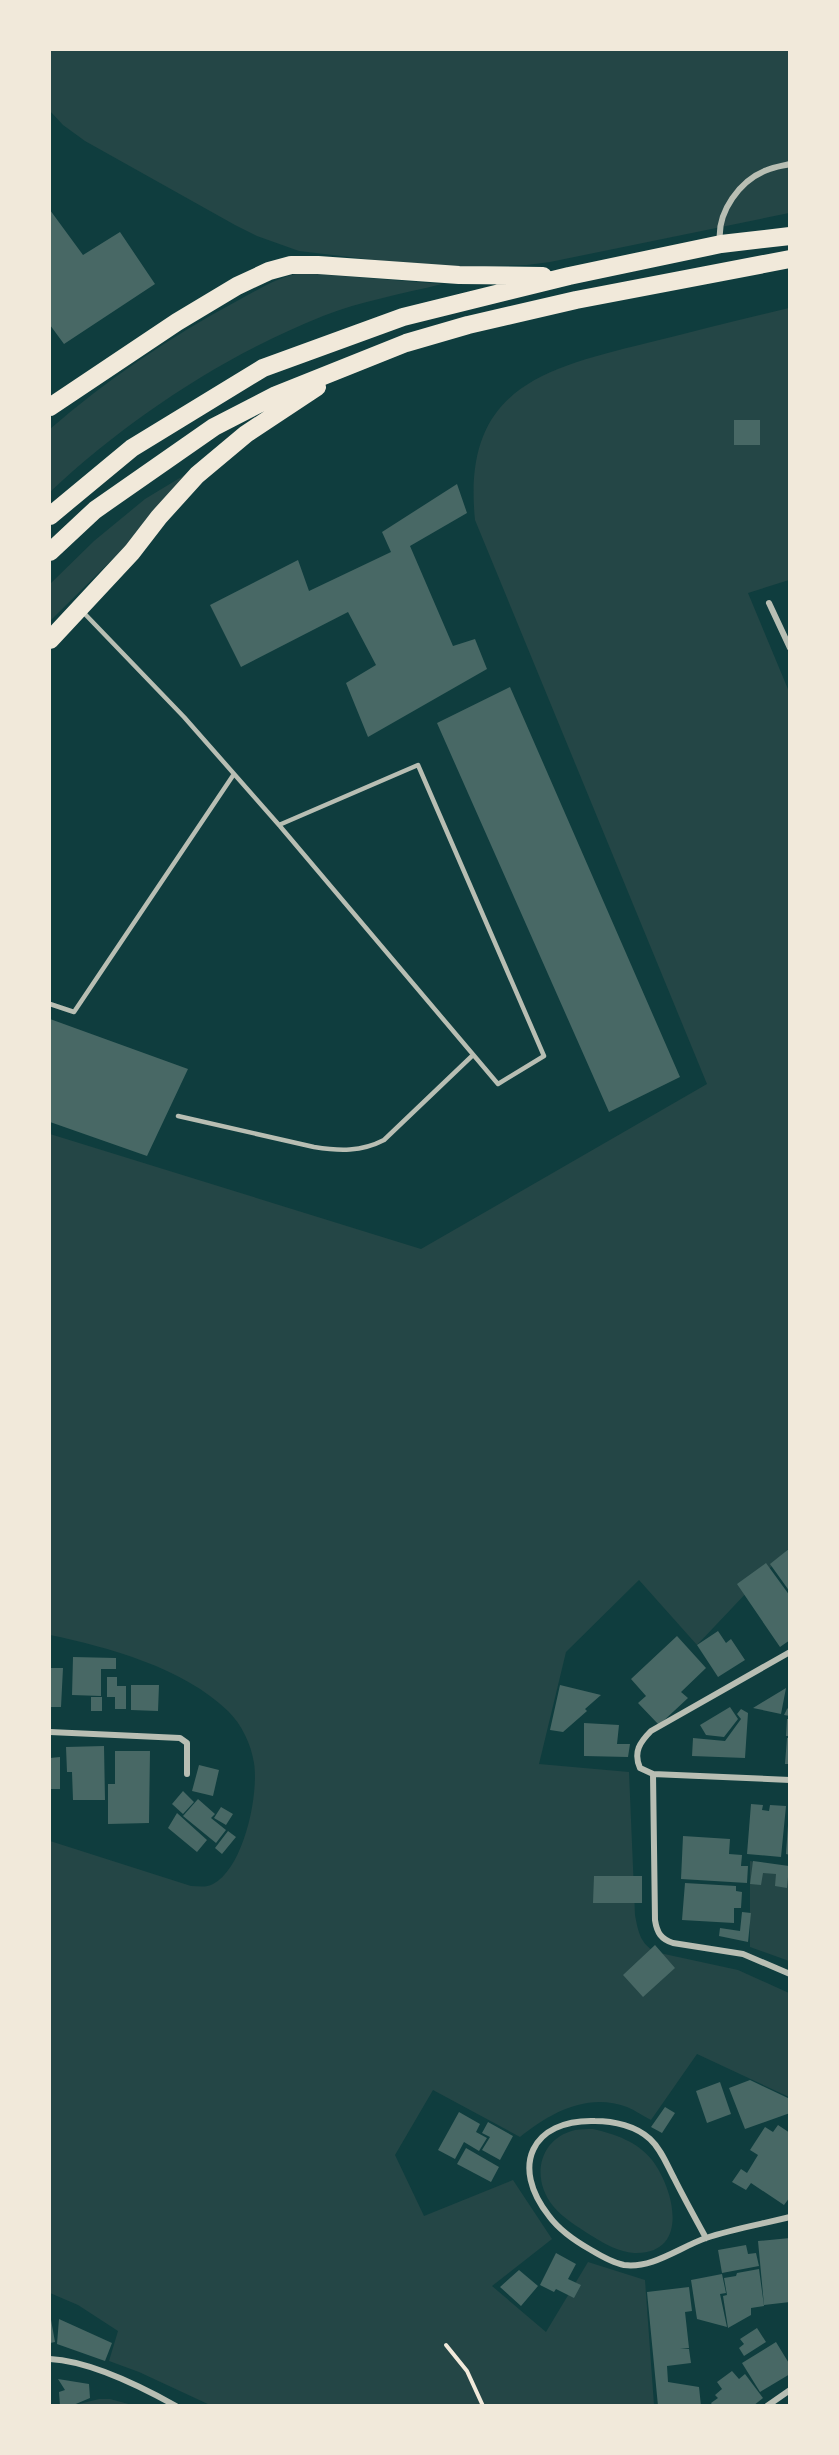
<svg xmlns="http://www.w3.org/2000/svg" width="839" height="2455" viewBox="0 0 839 2455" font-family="'Noto Serif',serif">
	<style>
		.green { fill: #244646 }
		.building { fill: #486865 }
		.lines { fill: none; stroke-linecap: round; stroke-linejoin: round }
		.path { stroke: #f1e9da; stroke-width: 4 }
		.service { stroke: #b8beb3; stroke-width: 4.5 }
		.minor { stroke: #b8beb3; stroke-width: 6 }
		.motorway { stroke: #f1e9da; stroke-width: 18 }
	</style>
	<rect width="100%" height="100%" fill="#0f3d3e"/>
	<path class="green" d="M50 50H789V213L550 262 527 265 461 267 391 262 299 251 257 236 235 225 85 141 63 125 50 111Z
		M304 273 442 284C402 294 361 301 323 316 223 356 128 419 50 492V429C106 380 170 337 237 301 258 290 280 275 304 273Z
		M789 308V580L748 593 790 694 789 1548 697 1645 639 1580 566 1652 539 1764 629 1772 635 1915C638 1931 640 1943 655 1952L738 1970 789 1993V2097L697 2054 651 2120C643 2116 635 2110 627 2107 587 2092 550 2113 520 2137L433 2090 395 2155 424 2216 513 2180 552 2239 492 2286 546 2332 588 2262 645 2280 654 2405H210L139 2372 109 2361 118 2331 78 2305 50 2293V1841L191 1886C198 1886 206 1888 213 1884 244 1868 259 1794 254 1763 251 1744 242 1725 228 1711 184 1668 108 1647 50 1635V1134L421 1249 707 1084 475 520C462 390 540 369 647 343 695 331 742 319 789 308Z
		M188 473 137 535 50 621V584L94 541 145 499Z
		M750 1861 789 1868V1961L750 1947Z
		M593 2129C615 2134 638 2142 652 2160 675 2190 690 2255 634 2253 619 2252 605 2244 592 2236 578 2227 564 2219 553 2206 531 2179 538 2139 575 2130 581 2129 587 2129 593 2129Z
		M99 2399H110L132 2405H75Z"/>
	<path class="building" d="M50 210 83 255 120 232 155 284 64 344 50 325Z
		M734 420H760V445H734Z
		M457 484 467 513 410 546 453 646 475 639 487 669 368 737 346 683 376 665 348 612 241 667 210 605 298 560 309 591 391 552 382 532Z
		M510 687 680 1077 609 1112 437 723Z
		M50 1019 188 1069 147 1156 50 1122Z
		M790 1548V1592L770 1564Z
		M766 1563 790 1596V1640L780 1647 737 1584Z
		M718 1631 726 1643 731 1639 745 1660 718 1677 697 1645Z
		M677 1636 706 1668 681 1692 688 1698 659 1725 638 1703 646 1696 631 1679Z
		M73 1657 116 1658V1669H101V1696L72 1695Z
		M50 1668H63L61 1707H50Z
		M107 1677H117V1686H126V1709H115V1697H107Z
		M131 1685H159L158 1711 131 1710Z
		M560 1685 601 1695 585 1709 587 1711 563 1732 550 1730Z
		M786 1688 781 1714 753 1708Z
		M91 1697H102V1711H91Z
		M790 1706V1716L784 1715 787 1709Z
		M730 1707 738 1719 724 1737 706 1735 700 1725Z
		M741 1709 748 1713 745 1758 692 1756 693 1738 725 1741 741 1719 737 1714Z
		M787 1719H790V1736H786Z
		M584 1723 619 1725 617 1744H630L628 1757 584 1756Z
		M787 1738H790V1764H785Z
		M104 1746 105 1800H73L72 1772H67L66 1747Z
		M115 1751H150L149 1823 108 1824V1784H115Z
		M60 1757V1789H50V1758Z
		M199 1765 219 1770 213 1796 192 1791Z
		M183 1791 194 1802 183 1814 172 1804Z
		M198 1799 215 1814 211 1818 226 1830 216 1843 183 1816Z
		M751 1804 763 1805 762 1810 769 1811 770 1805 786 1806 781 1857 747 1854Z
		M221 1807 233 1814 226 1825 214 1818Z
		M177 1813 207 1840 197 1852 168 1828Z
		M788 1825H790V1855L786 1854Z
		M228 1831 236 1837 222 1854 215 1848Z
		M683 1836 730 1839 729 1854 742 1855 741 1866H748L747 1883 681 1879Z
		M753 1861 789 1866 787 1888 775 1886 776 1874 763 1873 761 1885 750 1884Z
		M594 1876H642V1903H593Z
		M685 1883 736 1886V1891L742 1892 741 1908H734V1923L682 1920Z
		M742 1912 751 1913 748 1942 719 1936 720 1928 740 1931Z
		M655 1945 675 1968 643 1997 623 1975Z
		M750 2080 790 2099V2113L745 2129 729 2088Z
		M720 2082 731 2114 707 2123 696 2091Z
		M665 2107 675 2113 662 2133 651 2127Z
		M459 2112 480 2124 476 2132 487 2138 479 2151 464 2142 455 2159 438 2150Z
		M488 2122 513 2136 500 2160 482 2150 490 2137 482 2133Z
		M778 2125 790 2133V2197L784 2205 751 2183 746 2190 732 2182 741 2169 747 2173 758 2155 750 2150 765 2127 773 2132Z
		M466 2148 499 2167 491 2182 457 2164Z
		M790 2238V2302L764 2305 758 2241Z
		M746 2245 748 2254 756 2253 759 2266 722 2273 718 2250Z
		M556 2253 576 2264 568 2279 581 2285 574 2298 556 2289 554 2292 540 2285Z
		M759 2269 764 2306 751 2308V2315L728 2328 723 2296 727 2295 724 2278 736 2276 737 2273Z
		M519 2270 538 2286 521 2306 500 2287Z
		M722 2274 726 2293 720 2294 727 2327 697 2319 691 2280Z
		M689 2287 692 2311 685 2312 689 2348 680 2349H689L691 2363 667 2366 668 2382 699 2387 701 2406H658L647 2292Z
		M50 2314 55 2342 50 2343Z
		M59 2319 112 2343 105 2361 57 2344Z
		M757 2328 766 2342 744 2356 739 2348 744 2344 740 2339Z
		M776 2342 790 2365V2374L760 2392 742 2363Z
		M732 2371 739 2379 745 2374 763 2398 753 2406H713L711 2403 718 2398 715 2395 722 2389 717 2382Z
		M58 2379 89 2384 90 2398 71 2406H60L59 2392 65 2390Z"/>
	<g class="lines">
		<path class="path" d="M446 2345 467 2371 483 2406"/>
		<path class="service" d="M83 612 184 717 279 825 498 1084 544 1056 418 765 279 825
			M50 1004 74 1012 234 774
			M178 1116 314 1147C339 1151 361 1152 384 1140L473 1055"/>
		<path class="minor" d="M720 241C717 212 740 180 767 170 774 167 782 166 790 164
			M769 603 790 648
			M790 1652 651 1731C640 1742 633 1752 640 1768L653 1774 790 1780
			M50 1732 180 1738 187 1743V1774
			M653 1774 655 1920C657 1933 661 1939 673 1943L743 1954 790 1974
			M706 2238C695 2218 684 2198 674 2178 667 2165 661 2149 650 2139 636 2126 614 2121 595 2121 531 2119 510 2167 549 2216 560 2231 575 2241 591 2250 601 2256 613 2263 624 2265 652 2269 680 2247 706 2238 732 2229 762 2224 790 2217
			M50 2359C89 2361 142 2387 176 2406
			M767 2406 790 2390"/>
		<path class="motorway" d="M50 407 177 322 237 286 269 271 291 265H318L459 275 543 276
			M50 516 132 448 263 368 403 317 569 276 721 244 790 236
			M50 552 95 510 214 427 276 395 406 343 468 325 576 300 790 259
			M50 640 132 552 159 517 197 475 246 434 317 387"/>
	</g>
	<rect width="839" height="2455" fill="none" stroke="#f1e9da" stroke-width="102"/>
</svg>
